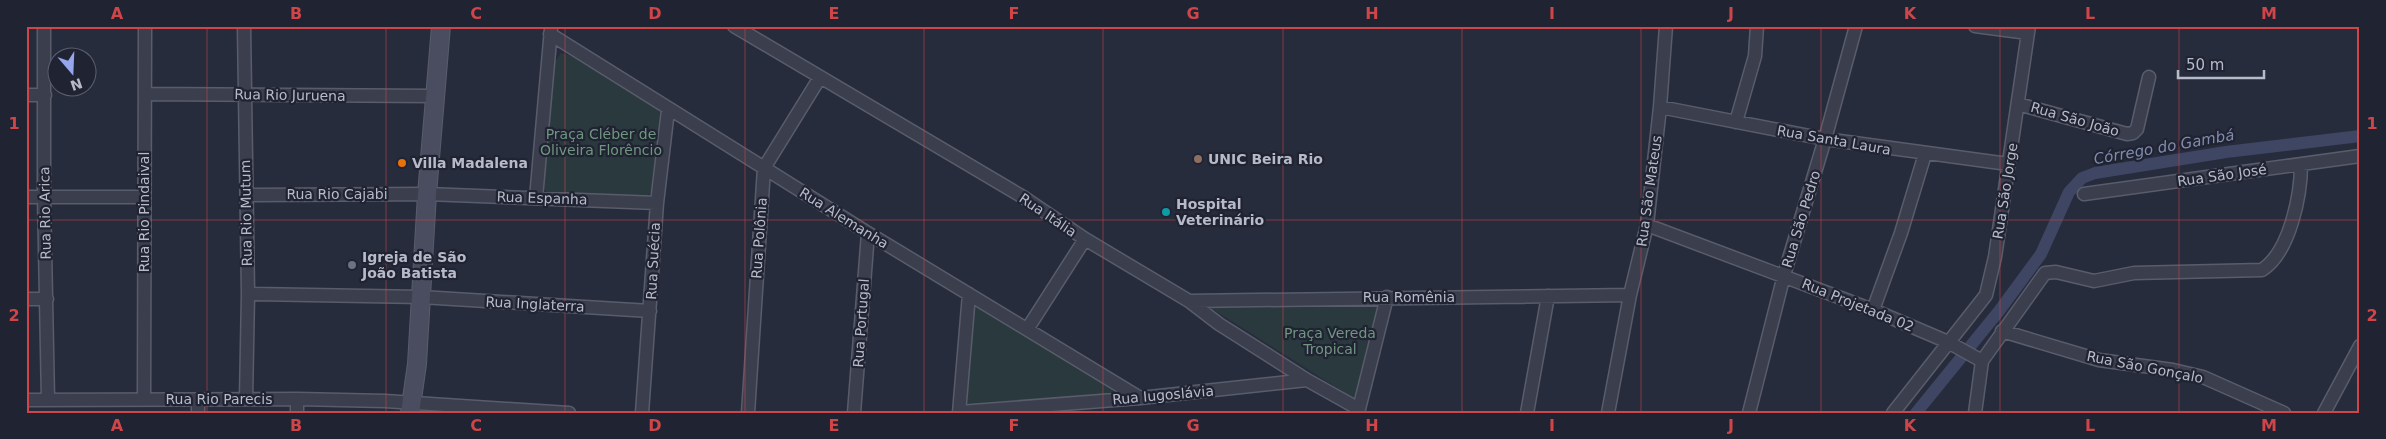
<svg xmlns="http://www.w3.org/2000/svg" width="2386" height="439" viewBox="0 0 2386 439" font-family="'DejaVu Sans',sans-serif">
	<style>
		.green { fill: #2a393e }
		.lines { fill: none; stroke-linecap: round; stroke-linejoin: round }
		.canal { stroke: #3e4663; stroke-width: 12 }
		.street-casing { stroke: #595c6b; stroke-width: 15 }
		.secondary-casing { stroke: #595c6b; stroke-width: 20 }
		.street { stroke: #3b3e4d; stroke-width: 12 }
		.secondary { stroke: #494d5f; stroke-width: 18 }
		.grid { fill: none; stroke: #d04548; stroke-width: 1; stroke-opacity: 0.55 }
		.education-dot { fill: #8d6e63; stroke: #202332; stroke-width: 2 }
		.food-dot { fill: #e8710a; stroke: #202332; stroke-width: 2 }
		.culture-dot { fill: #0f9aa8; stroke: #202332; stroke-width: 2 }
		.worship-dot { fill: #6b7280; stroke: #202332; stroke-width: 2 }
		.labels { text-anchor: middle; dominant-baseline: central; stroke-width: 4.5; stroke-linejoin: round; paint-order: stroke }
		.street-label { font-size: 14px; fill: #b7bac8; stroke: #202332 }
		.park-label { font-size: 14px; fill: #709681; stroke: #202332 }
		.poi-label { font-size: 14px; font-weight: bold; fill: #b7bac8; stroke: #202332; text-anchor: start }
		.water-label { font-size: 15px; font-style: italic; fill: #818bac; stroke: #202332 }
		.neatline { fill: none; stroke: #d04548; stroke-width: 2 }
		.grid-label { font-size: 16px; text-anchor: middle; font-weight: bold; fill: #d04548 }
	</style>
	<rect width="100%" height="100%" fill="#272c3c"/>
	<path class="green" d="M561 53 571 56 655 106 660 112 651 192 645 198 547 193 544 188 552 66Z
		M1376 304 1377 310 1358 394 1353 398 1206 305Z
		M976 308H984L1112 389 1113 393 1110 396 971 407 967 402 972 310Z"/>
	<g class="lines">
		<path class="canal" d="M1916 413 1999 311 2041 254 2069 192 2082 178 2095 173 2226 152 2360 136"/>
		<g class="street-casing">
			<path id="street" d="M44 26V197L48 400
				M244 26 248 294 246 399
				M734 26 1023 197 1085 239 1189 301 1219 324 1307 380 1359 409
				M1975 26 2028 33
				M550 34 868 233 1140 398
				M145 94 435 96
				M26 95H45
				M2018 104 2127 134 2133 133 2137 129 2149 77
				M1660 107 1825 139 2008 164
				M1736 122 1755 56 1757 26
				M2084 194 2360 156
				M247 195 427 194 657 203
				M26 197H143
				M536 198 551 29
				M1647 225 1873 310 1948 342 1982 361
				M248 294 421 297 650 311
				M26 299H47
				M1189 301 1630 295
				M1873 310 1901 233 1925 154
				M1028 328 1085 239
				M2002 331 2099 360 2173 370 2203 377 2284 413
				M144 399 145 26
				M297 399V413
				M26 400 297 399 385 401 569 413
				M198 400V413
				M960 412 1140 398 1307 380
				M642 413 657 203 668 110
				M748 413 764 168 819 79
				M854 413 868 233
				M959 413 969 294
				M1358 413 1387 297
				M1527 413 1548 296
				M1608 413 1630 295 1647 225 1660 107 1666 26
				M1749 413 1784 275 1825 139 1856 26
				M1893 413 1986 295 1995 257 2029 26
				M1975 413 1982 361 2045 273 2056 272 2094 281 2134 273 2262 270C2290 252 2301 195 2301 164
				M2324 413 2360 346"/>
		</g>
		<g class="secondary-casing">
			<path id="secondary" d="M410 413 417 364 427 194 441 26"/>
		</g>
		<use href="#street" class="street"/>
		<use href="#secondary" class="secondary"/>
	</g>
	<path class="grid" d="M207 26V413M386 26V413M565 26V413M745 26V413M924 26V413M1103 26V413M1283 26V413M1462 26V413M1641 26V413M1821 26V413M2000 26V413M2179 26V413M26 220H2360"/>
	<circle class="education-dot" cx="1198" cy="159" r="5"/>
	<circle class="food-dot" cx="402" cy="163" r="5"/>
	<circle class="culture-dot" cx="1166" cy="212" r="5"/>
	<circle class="worship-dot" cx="352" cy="265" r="5"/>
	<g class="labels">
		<g class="street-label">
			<text transform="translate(290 95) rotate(1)">Rua Rio Juruena</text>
			<text transform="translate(2075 119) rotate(16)">Rua São João</text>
			<text transform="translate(1834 140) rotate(10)">Rua Santa Laura</text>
			<text transform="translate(2222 175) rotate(-8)">Rua São José</text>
			<text transform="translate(1649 191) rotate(-82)">Rua São Mateus</text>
			<text transform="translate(2005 191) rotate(-81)">Rua São Jorge</text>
			<text x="337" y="194">Rua Rio Cajabi</text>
			<text transform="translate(542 198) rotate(2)">Rua Espanha</text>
			<text transform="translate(144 212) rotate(-90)">Rua Rio Pindaival</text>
			<text transform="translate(45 213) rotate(-91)">Rua Rio Arica</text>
			<text transform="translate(246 213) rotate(-91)">Rua Rio Mutum</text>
			<text transform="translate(1048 215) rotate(34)">Rua Itália</text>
			<text transform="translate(844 218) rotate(32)">Rua Alemanha</text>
			<text transform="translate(1801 219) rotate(-73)">Rua São Pedro</text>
			<text transform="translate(759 238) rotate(-86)">Rua Polônia</text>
			<text transform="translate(653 261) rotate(-87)">Rua Suécia</text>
			<text x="1409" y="297">Rua Romênia</text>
			<text transform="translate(535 304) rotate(3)">Rua Inglaterra</text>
			<text transform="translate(1858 305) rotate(22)">Rua Projetada 02</text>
			<text transform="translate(861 323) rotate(-86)">Rua Portugal</text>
			<text transform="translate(2145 367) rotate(11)">Rua São Gonçalo</text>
			<text transform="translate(1163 395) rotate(-5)">Rua Iugoslávia</text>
			<text x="219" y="399">Rua Rio Parecis</text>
		</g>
		<g class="park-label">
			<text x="601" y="134">Praça Cléber de<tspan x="601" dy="16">Oliveira Florêncio</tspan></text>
			<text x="1330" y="333">Praça Vereda<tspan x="1330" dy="16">Tropical</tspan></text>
		</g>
		<g class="poi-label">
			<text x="1208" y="159">UNIC Beira Rio</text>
			<text x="412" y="163">Villa Madalena</text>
			<text x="1176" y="204">Hospital<tspan x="1176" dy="16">Veterinário</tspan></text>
			<text x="362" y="257">Igreja de São<tspan x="362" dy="16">João Batista</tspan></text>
		</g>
		<g class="water-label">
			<text transform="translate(2164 147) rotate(-10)">Córrego do Gambá</text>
		</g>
	</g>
	<rect width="2386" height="439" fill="none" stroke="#202332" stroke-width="55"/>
	<g transform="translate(72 72) rotate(161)"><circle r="24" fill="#202332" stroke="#5c5f6e"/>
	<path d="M0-4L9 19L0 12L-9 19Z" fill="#95a5ee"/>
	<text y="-8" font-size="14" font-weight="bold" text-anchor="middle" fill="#b7bac8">N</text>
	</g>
	<path d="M2178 70v8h86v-8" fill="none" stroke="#b7bac8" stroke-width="2.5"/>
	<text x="2186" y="70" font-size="15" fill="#b7bac8" stroke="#202332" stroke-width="4" paint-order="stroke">50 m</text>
	<rect x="28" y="28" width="2330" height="384" class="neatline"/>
	<g class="grid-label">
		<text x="117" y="19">A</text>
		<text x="296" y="19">B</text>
		<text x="476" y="19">C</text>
		<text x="655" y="19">D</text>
		<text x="834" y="19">E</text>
		<text x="1014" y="19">F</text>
		<text x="1193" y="19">G</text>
		<text x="1372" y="19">H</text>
		<text x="1552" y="19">I</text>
		<text x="1731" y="19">J</text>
		<text x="1910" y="19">K</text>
		<text x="2090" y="19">L</text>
		<text x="2269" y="19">M</text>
		<text x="14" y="129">1</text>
		<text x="2372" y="129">1</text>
		<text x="14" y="321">2</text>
		<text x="2372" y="321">2</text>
		<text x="117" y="431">A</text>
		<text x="296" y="431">B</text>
		<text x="476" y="431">C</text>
		<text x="655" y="431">D</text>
		<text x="834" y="431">E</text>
		<text x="1014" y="431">F</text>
		<text x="1193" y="431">G</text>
		<text x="1372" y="431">H</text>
		<text x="1552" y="431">I</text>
		<text x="1731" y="431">J</text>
		<text x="1910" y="431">K</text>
		<text x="2090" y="431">L</text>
		<text x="2269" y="431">M</text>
	</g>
</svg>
